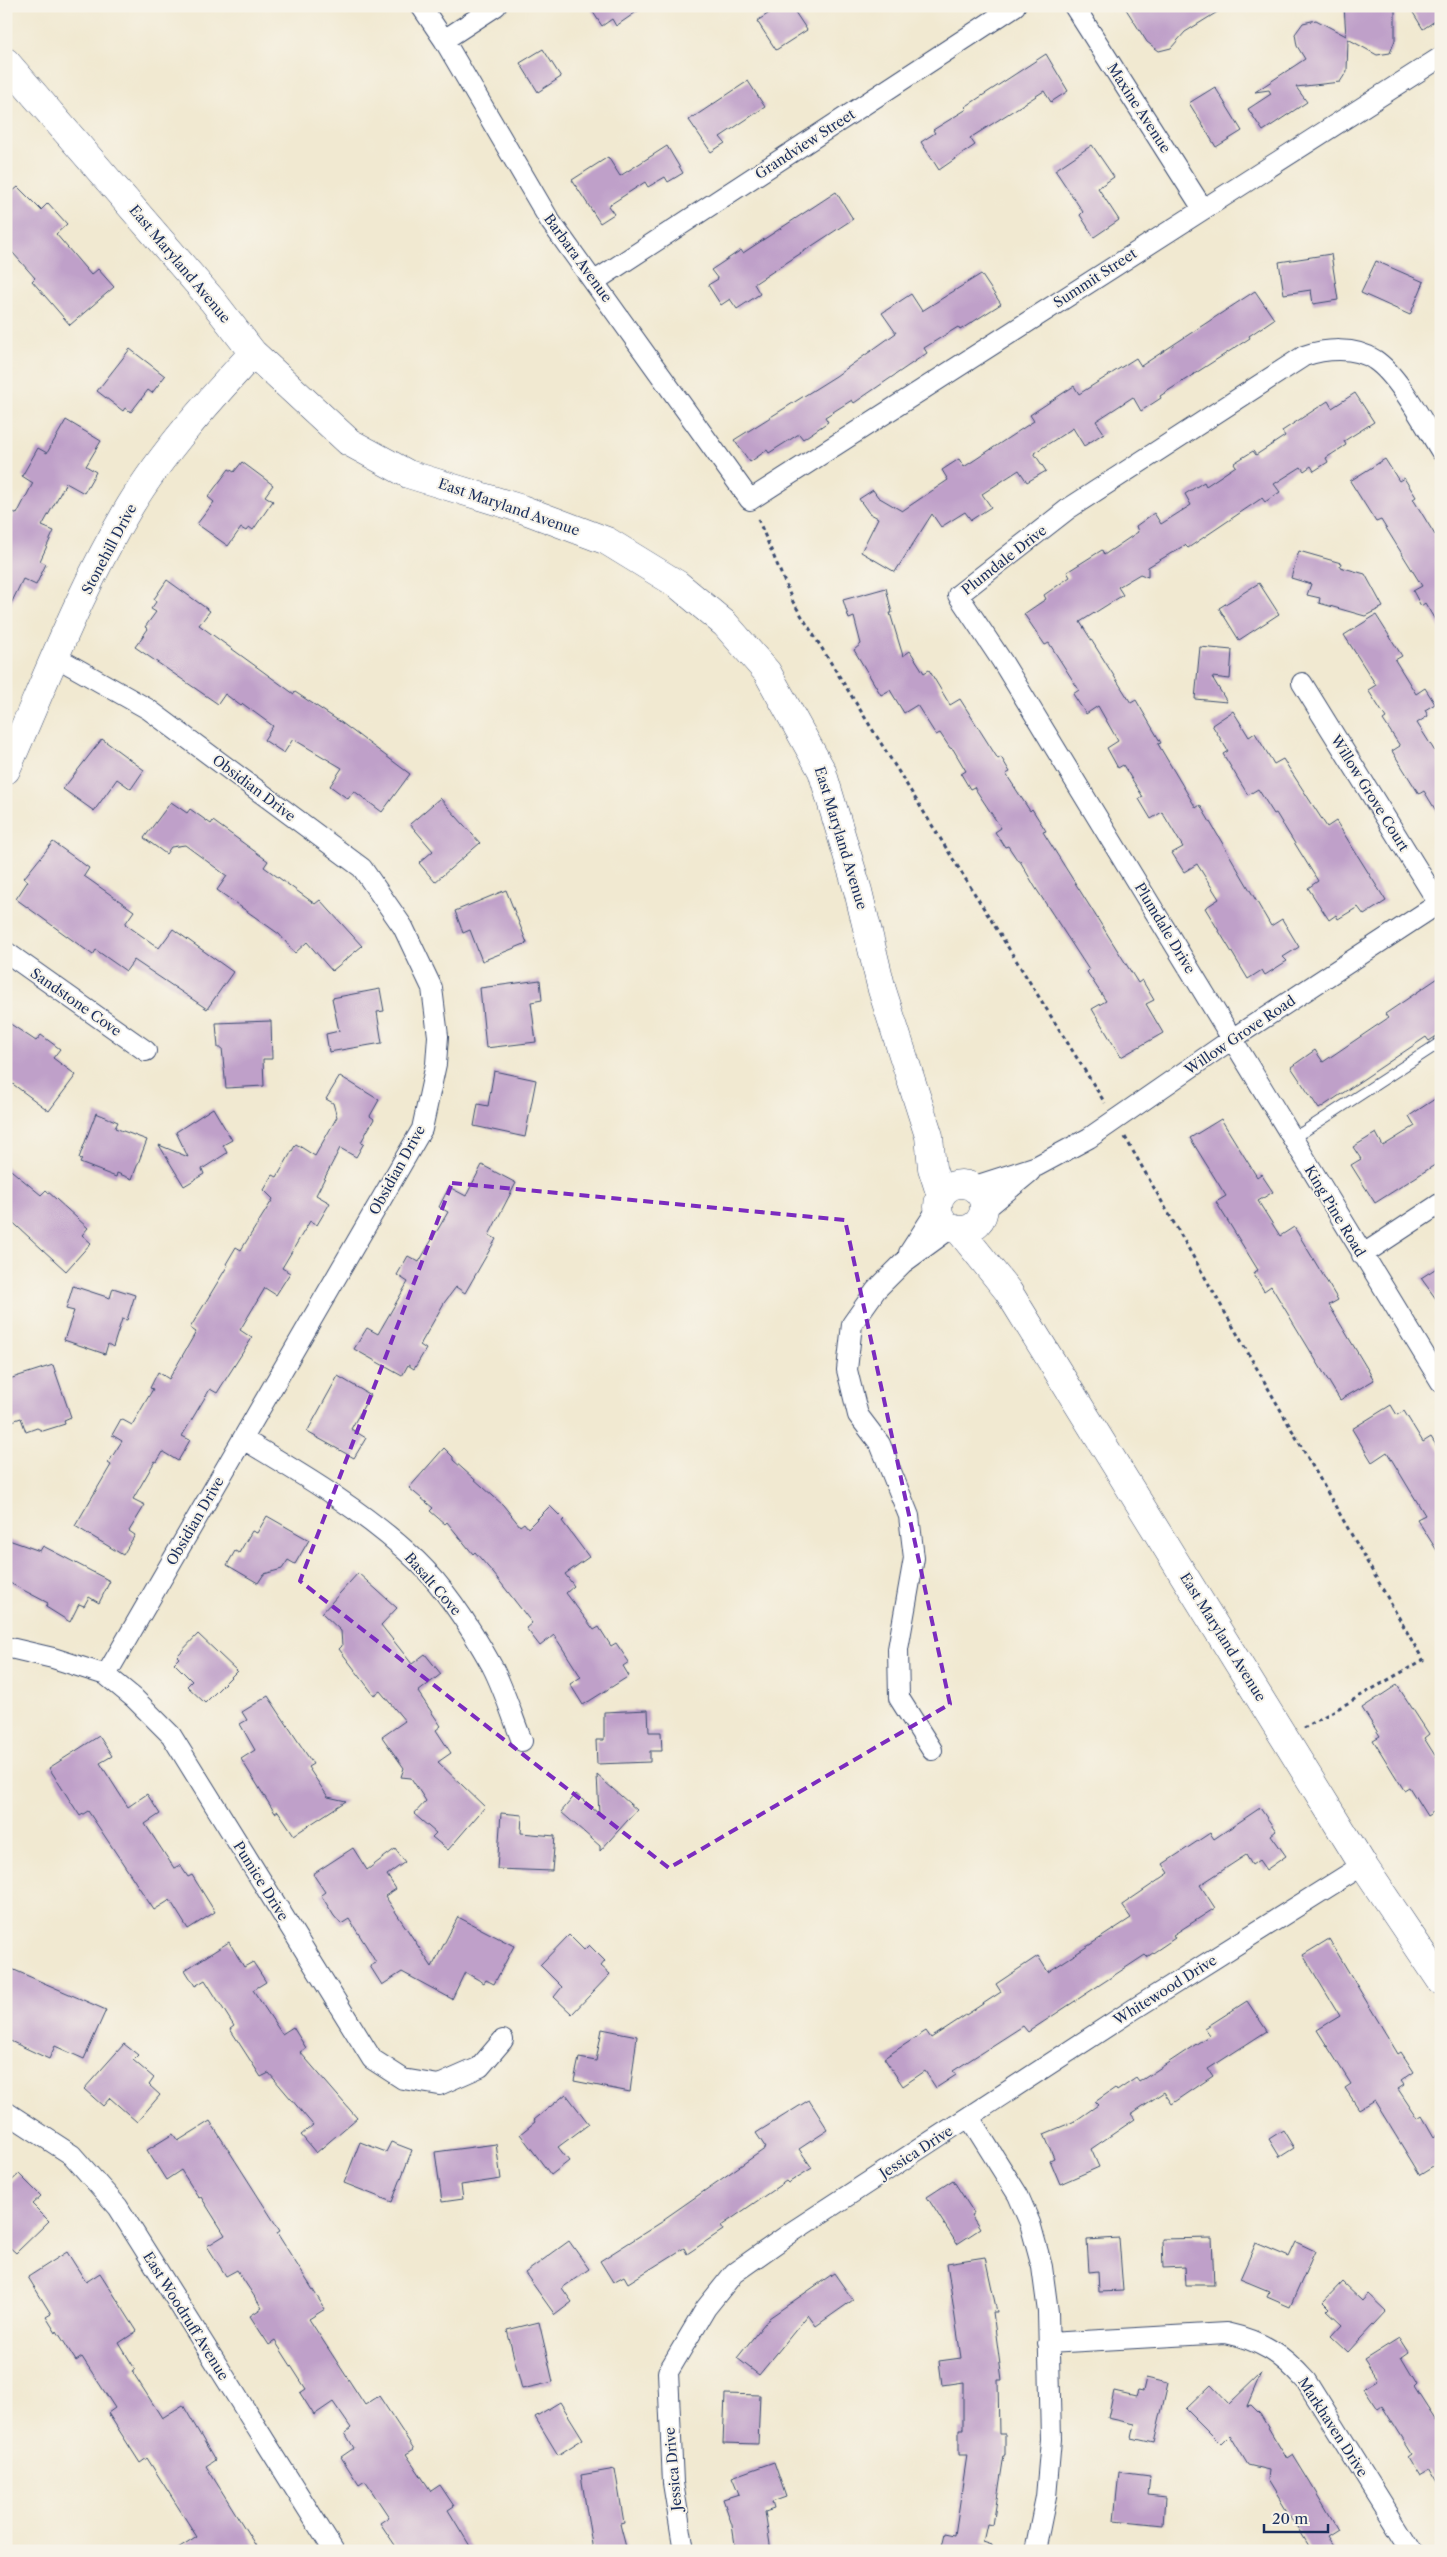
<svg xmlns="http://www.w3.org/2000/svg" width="1447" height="2557" viewBox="0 0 1447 2557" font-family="'Libre Caslon Text',serif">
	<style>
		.building { fill: #bfa0c9 }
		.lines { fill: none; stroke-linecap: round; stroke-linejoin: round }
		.lane-casing { stroke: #3b4b6f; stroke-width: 12 }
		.street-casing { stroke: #3b4b6f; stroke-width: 22 }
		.secondary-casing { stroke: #3b4b6f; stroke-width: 29 }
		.path { stroke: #3b4b6f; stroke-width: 3; stroke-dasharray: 4 4; stroke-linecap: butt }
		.lane { stroke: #fff; stroke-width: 10 }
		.street { stroke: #fff; stroke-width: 20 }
		.secondary { stroke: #fff; stroke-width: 28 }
		.marked { fill: none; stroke: #7b2cbf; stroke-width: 4; stroke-dasharray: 10 6; stroke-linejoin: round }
		.labels { text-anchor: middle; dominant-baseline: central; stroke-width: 4; stroke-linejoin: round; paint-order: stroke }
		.street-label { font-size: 14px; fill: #1b2f5e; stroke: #f7f3e8 }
	</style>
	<rect width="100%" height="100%" fill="#f7f3e8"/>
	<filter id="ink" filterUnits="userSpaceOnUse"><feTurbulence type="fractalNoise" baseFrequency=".02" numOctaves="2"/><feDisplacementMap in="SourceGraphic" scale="10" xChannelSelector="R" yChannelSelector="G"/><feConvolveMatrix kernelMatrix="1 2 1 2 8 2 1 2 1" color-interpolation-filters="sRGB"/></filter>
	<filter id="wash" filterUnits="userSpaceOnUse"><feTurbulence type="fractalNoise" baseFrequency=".0096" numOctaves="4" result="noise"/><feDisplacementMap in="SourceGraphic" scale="20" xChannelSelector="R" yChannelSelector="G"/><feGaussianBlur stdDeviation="1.12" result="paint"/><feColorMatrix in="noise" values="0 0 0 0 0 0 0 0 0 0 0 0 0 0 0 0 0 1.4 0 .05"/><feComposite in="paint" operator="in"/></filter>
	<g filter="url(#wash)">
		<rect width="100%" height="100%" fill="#f1e9d1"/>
		<g id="blocks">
			<path class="building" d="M589 6H645L616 26 612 19 602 26Z
				M780 6H791L807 30 776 50 757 21Z
				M1124 6H1227L1185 32 1171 48 1159 51 1147 42Z
				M1344 6H1395V40L1390 53 1377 55 1348 39 1347 71 1340 82 1296 87 1307 102 1263 131 1248 109 1271 94 1269 90 1255 92 1305 59 1297 46 1295 34 1303 23 1316 20 1346 36Z
				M1409 6H1441V17L1423 29Z
				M543 49 561 77 538 92 520 63Z
				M1046 54 1068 91 1051 102 1044 91 970 138 975 145 939 170 921 142 935 133 933 130 967 109 965 107Z
				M748 81 765 107 720 137 725 143 711 152 689 120Z
				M1215 87 1242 131 1216 147 1189 103Z
				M1092 145 1114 177 1098 188 1119 220 1094 237 1080 215 1083 212 1055 170Z
				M667 146 683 173 668 182 665 177 648 187 645 182 608 206 614 214 600 223 572 180 608 157 620 176Z
				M18 187 41 210 48 203 67 224 56 234 91 275 98 269 114 287 70 325 32 281 35 278 6 245V197Z
				M836 192 853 219 754 284 760 294 737 309 730 299 721 305 708 285 718 279 711 270 741 250 743 253Z
				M1331 254 1338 300 1313 304 1311 290 1284 294 1279 262Z
				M1376 261 1424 282 1410 315 1361 293Z
				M981 274 1001 304 960 330 958 327 924 348 927 353 854 403 852 400 825 417 828 422 803 439 799 434 769 453 767 450 750 462 734 440 836 376 896 333 882 313 911 294 922 311Z
				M1255 291 1274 319 1249 336 1250 338 1160 396 1161 398 1141 411 1133 397 1096 421 1104 433 1084 446 1073 428 1034 453 1046 471 1027 482 1019 470 982 494 991 507 971 520 965 512 941 527 932 514 895 572 861 552 878 518 869 513 859 499 873 490 878 497 902 511 948 480 942 470 959 459 964 467 1034 421 1030 415 1074 386 1079 394 1136 358 1141 366Z
				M130 349 165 376 152 393 148 390 131 412 125 408 123 411 97 391Z
				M1355 393 1374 422 1344 441 1346 445 1326 458 1328 462 1314 471 1311 466 1304 471 1301 467 1274 484 1280 492 1265 502 1262 498 1188 548 1185 545 1148 567V577L1140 574 1118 587 1123 595 1080 622 1131 703 1136 700 1161 743 1158 744 1196 808 1200 805 1271 926 1282 919 1299 947 1283 957 1287 961 1265 975 1262 970 1248 979 1205 908 1219 899 1197 864 1184 872 1172 853 1183 847 1162 812 1151 819 1139 799 1143 797 1123 765 1118 768 1107 748 1118 741 1098 706 1086 714 1073 694 1079 690 1049 643 1045 645 1024 614 1046 599 1044 595 1070 577 1067 572 1102 550 1104 555 1138 532 1136 526 1154 513 1161 524 1191 505 1185 494 1204 482 1206 486 1236 466 1234 463 1253 451 1256 455 1285 436 1282 431 1328 401 1332 408Z
				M66 420 101 441 86 466 96 472 84 493 66 483 42 526 54 531 40 561 46 564 36 585 23 579 6 614V528L14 512 17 514 33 483 22 476 38 448 47 453Z
				M1385 459 1399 481 1404 478 1416 497 1413 499 1435 535 1441 531V630L1425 603 1421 606 1413 591 1422 586 1381 520 1376 522 1350 481Z
				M242 462 273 485 265 496 273 501 253 530 249 527 246 531 241 528 228 546 197 524 214 502 208 497 229 469 234 472Z
				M1299 551 1341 563 1340 567 1365 574 1383 607 1365 616 1319 603 1320 598 1307 595 1311 584 1291 578Z
				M167 580 210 611 199 625 294 694 295 692 342 723 410 774 382 812 354 791 348 799 330 786 342 768 293 739 284 753 264 740 273 726 243 704 241 706 225 694 218 704 135 647 148 629 145 627 156 612 151 609 156 602 154 599Z
				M1259 583 1279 614 1239 640 1219 608Z
				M886 588 892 613H890L903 656 910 651 924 673 929 670 950 705 960 699 998 759 1001 757 1010 772 1006 774 1030 811 1032 809 1046 831 1043 832 1138 983 1142 980 1154 1000 1146 1004 1163 1033 1121 1057 1092 1009 1106 1001 1087 972 1089 970 1035 887 1020 861H1018L1008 846 1005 847 995 832 1001 828 974 787 970 789 961 774 966 771 953 749 950 748 940 733 936 735 917 705 904 713 890 690 881 695 854 650 861 644 854 617 849 619 843 600Z
				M1376 615 1402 656 1395 660 1416 694 1425 688 1435 704 1425 710 1428 716 1417 723 1441 761V819L1424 791 1419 794 1392 751 1400 746 1383 720 1386 718 1368 690 1376 685 1344 635Z
				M1200 647 1232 650 1230 679 1212 677 1227 702 1195 699Z
				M1233 711 1249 737 1255 733 1274 764 1283 759 1327 827 1336 821 1386 901 1364 915 1358 907 1338 919 1336 915 1329 920 1308 888 1318 881 1276 813 1274 814 1258 789 1248 795 1223 754 1228 751 1212 725Z
				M102 739 144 770 131 789 117 779 94 811 63 789Z
				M440 798 480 843 435 882 419 863 433 851 410 824Z
				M171 802 187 813 190 809 211 824 213 821 268 861 264 867 315 904 320 900 362 946 332 971 307 942 295 953 279 934 217 890 227 876 185 845 171 847 166 854 144 838Z
				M53 842 89 868 84 876 134 911 125 924 159 948 173 929 233 972 207 1009 134 960 126 971 96 950 93 955 16 899 28 881 24 878Z
				M506 890 527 943 482 961 470 930 463 933 455 911Z
				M1441 976V1033L1429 1041 1426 1037 1319 1109 1291 1067 1315 1050 1323 1062 1388 1018 1385 1014Z
				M540 980 542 1000 531 1002 536 1042 486 1048 480 988Z
				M380 989 384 1011 377 1012 382 1043 329 1052 326 1034 339 1031 332 998Z
				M6 1021 36 1041 41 1035 60 1049 53 1058 76 1075 49 1111 6 1079Z
				M271 1021 272 1059H263L264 1086 226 1088 222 1048H218L216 1023Z
				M494 1071 536 1080 525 1137 474 1126 478 1104 488 1106Z
				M340 1076 379 1100 370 1116 374 1119 361 1142 364 1143 356 1157 340 1148 316 1195 330 1203 317 1225 310 1221 282 1268 290 1273 276 1295 265 1288 240 1330 252 1338 217 1393 210 1389 182 1436 190 1440 178 1461 163 1452 157 1462 155 1461 133 1499 145 1505 129 1531 135 1535 123 1555 75 1526 111 1465 108 1463 122 1441 112 1435 121 1419 132 1425 153 1389 150 1388 158 1372 169 1379 196 1332 190 1328 228 1265 226 1264 236 1247 241 1250 273 1199 264 1190 273 1175 277 1177 296 1144 315 1156 337 1117 333 1103 326 1099Z
				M1441 1095V1161L1375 1203 1351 1165 1361 1159 1353 1147 1376 1133 1383 1146 1415 1126 1409 1116Z
				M213 1108 232 1140 223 1145 227 1153 202 1169 204 1174 184 1186 159 1145 188 1157 176 1132Z
				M96 1113 118 1122 115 1128 147 1140 132 1179 117 1173 116 1177 80 1163 82 1159 79 1158Z
				M1221 1119 1257 1177 1261 1174 1273 1192 1258 1201 1280 1236 1294 1227 1338 1300 1329 1305 1374 1380 1340 1400 1271 1286 1264 1291 1253 1273 1258 1270 1216 1202 1226 1196 1190 1138Z
				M482 1165 516 1183 489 1235 496 1239 465 1293 456 1287 444 1303 420 1345 426 1349 414 1369 408 1365 402 1376 354 1349 367 1328 378 1334 408 1282 397 1275 408 1256 419 1262 448 1212 439 1207 449 1187 466 1196Z
				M6 1166 41 1195 46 1190 88 1228 82 1235 91 1243 66 1271 6 1216Z
				M1441 1265V1306L1421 1278Z
				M73 1286 110 1298 113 1288 135 1295 127 1320 122 1319 113 1347 108 1344 105 1354 64 1340 74 1311 66 1309Z
				M53 1365 71 1417 64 1420 65 1424 43 1431 37 1428 26 1432 21 1418 6 1423V1380Z
				M338 1376 370 1395 351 1429 366 1438 354 1458 307 1432Z
				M1391 1405 1397 1415 1404 1411 1423 1442 1431 1437 1441 1453V1557L1417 1519 1425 1515 1387 1452 1372 1462 1352 1429Z
				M444 1448 453 1457V1460L503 1505 520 1526 524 1523 528 1528 550 1506 564 1520 562 1521 589 1557 565 1574 574 1586 566 1593 594 1630 599 1627 611 1646 616 1643 629 1662 623 1666 629 1676 583 1705 570 1684 581 1677 554 1635 540 1646 526 1628 532 1623 494 1574 475 1552 473 1554 447 1522 445 1524 430 1511 433 1508 409 1488Z
				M267 1516 309 1540 295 1564 288 1560 282 1569 264 1574 258 1583 227 1565 235 1551 239 1553 252 1531 257 1533Z
				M6 1539 40 1551 43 1546 110 1581 99 1603 89 1597 84 1606 79 1604 70 1622 46 1607 48 1603 6 1581Z
				M358 1573 397 1608 381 1625 412 1664 425 1654 441 1674 418 1692 441 1726 436 1730 451 1753 438 1762 485 1807 448 1850 432 1837 436 1833 414 1814 426 1801 411 1778 401 1777 404 1768 382 1737 405 1721 380 1691 374 1695 339 1649 342 1646 341 1631 322 1613Z
				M198 1634 237 1671 205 1703 187 1686 192 1681 174 1663 179 1658 177 1656Z
				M1397 1685 1429 1734 1424 1738 1441 1765V1807L1427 1816 1409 1787 1404 1790 1373 1740 1380 1736 1362 1708Z
				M268 1696 313 1764 308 1767 328 1797 346 1801 294 1835 278 1811 275 1813 241 1759 255 1750 240 1724 247 1720 242 1712Z
				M648 1710 649 1732H661L662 1751H650V1762L597 1764 596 1740H604V1712Z
				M99 1736 112 1756 100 1763 128 1807 147 1794 160 1814 145 1824 174 1868 180 1865 188 1877 192 1875 215 1912 188 1929 170 1900 154 1910 88 1811 80 1816 49 1768Z
				M597 1775 637 1810 600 1851V1846L561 1812 576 1794 599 1814Z
				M1260 1808 1276 1831 1271 1835 1286 1856 1266 1870 1259 1860 1252 1865 1246 1855 1200 1885 1215 1908 1173 1935 1175 1938 1147 1957 1145 1955 1028 2032 1023 2026 953 2071 956 2075 936 2088 925 2071 903 2086 884 2058 926 2031 931 2038 1001 1992 996 1984 1038 1956 1048 1972 1131 1918 1122 1905 1169 1873 1163 1864 1210 1833 1214 1839Z
				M501 1813 522 1815 521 1833 555 1836 552 1871 497 1869Z
				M353 1848 367 1870 395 1849 405 1862 387 1875 396 1889 385 1896 432 1967 458 1917 514 1946 494 1984 486 1980 484 1983 465 1972 452 1999 402 1972 382 1985 370 1966 376 1963 367 1947 349 1919 341 1924 334 1916 321 1895 325 1892 313 1874Z
				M569 1935 584 1950 589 1945 605 1961 601 1966 610 1974 572 2014 554 1997 562 1987 540 1965Z
				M1329 1939 1398 2054 1401 2052 1414 2072 1401 2081 1404 2085 1398 2089 1418 2119 1422 2116 1434 2137 1441 2133V2162L1420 2175 1374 2100 1359 2109 1345 2088 1351 2084 1317 2030 1340 2016 1303 1955Z
				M229 1942 244 1967 253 1962 266 1982 253 1990 282 2034 293 2027 306 2048 300 2052 357 2118 316 2153 301 2135 313 2125 269 2073 261 2077 230 2029 234 2026 205 1980 195 1986 185 1970Z
				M12 1969 106 2010 84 2059 55 2046 49 2059 6 2039V1983Z
				M1247 2001 1267 2031 1208 2069 1213 2076 1172 2104 1164 2092 1131 2114 1135 2119 1091 2149 1099 2167 1060 2184 1050 2160 1054 2158 1044 2134 1075 2121 1098 2105 1095 2102 1115 2088 1117 2091 1136 2078 1139 2082 1210 2035 1205 2028Z
				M602 2029 637 2036 630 2092 574 2081 579 2058 596 2061Z
				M124 2044 138 2055 133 2060 154 2078 149 2085 160 2095 137 2122 110 2098 103 2106 84 2089Z
				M566 2094 589 2124 558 2147 569 2161 551 2175 520 2134 535 2122 534 2120Z
				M809 2100 828 2130 799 2149 812 2168 788 2183 786 2181 721 2226 723 2230 687 2254 684 2248 628 2283 624 2276 613 2282 600 2261 665 2220 664 2219 766 2148 756 2133Z
				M210 2121 280 2231 277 2233 325 2309 309 2319 365 2405 379 2396 414 2449 406 2454 431 2491 440 2485 454 2506 448 2510 473 2551H399L380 2523 389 2517 365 2481 359 2485 341 2457 354 2448 345 2433 351 2428 333 2402 314 2415 300 2393 306 2389 275 2341 269 2345 250 2316 262 2308 237 2270 226 2276 207 2246 225 2235 201 2197 199 2198 181 2170 166 2180 147 2150 173 2134 178 2141Z
				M1283 2130 1294 2148 1280 2157 1269 2139Z
				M360 2142 386 2152 391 2142 412 2150 392 2202 344 2183Z
				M496 2144 501 2179 461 2185 463 2199 442 2202 435 2152Z
				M19 2174 41 2196 32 2204 49 2221 16 2253 6 2244V2186Z
				M953 2180 974 2213 971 2215 980 2229 957 2244 927 2197Z
				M1119 2238 1123 2291 1099 2292 1098 2271 1089 2272 1087 2240Z
				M1212 2238 1214 2285H1186L1185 2267 1163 2268 1162 2239Z
				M569 2241 589 2269 562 2288 572 2302 555 2315 525 2273Z
				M1296 2242 1315 2251 1290 2307 1267 2297 1269 2291 1240 2279 1256 2243 1289 2257Z
				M67 2252 86 2282 100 2273 137 2331 119 2343 135 2369 132 2371 162 2418 183 2405 215 2460 206 2466 259 2551H175L197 2537 147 2458 140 2463 108 2413 115 2408 82 2357 76 2361 57 2331 56 2333 46 2317 51 2314 28 2277Z
				M985 2257 997 2312H993L1002 2380H998L999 2434H1005V2455H1004L993 2525 987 2524 983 2542 992 2545V2551H941L945 2533 955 2535 967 2455H959V2429H963V2382L942 2385 939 2361 961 2358 947 2263Z
				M834 2273 853 2300 816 2326 808 2315 759 2375 737 2358 769 2318Z
				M1342 2282 1362 2301 1368 2294 1386 2311 1348 2352 1331 2336 1342 2324 1327 2310 1329 2308 1323 2302Z
				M539 2322 553 2382 522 2389 507 2330Z
				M1399 2338 1408 2352 1401 2357 1417 2384 1414 2387 1441 2429V2489L1429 2469 1419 2475 1408 2457 1412 2454 1382 2406 1378 2409 1364 2388 1377 2380 1364 2360Z
				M1261 2373 1247 2406 1251 2405 1260 2414 1287 2459 1293 2455 1309 2481 1338 2530 1327 2537 1336 2551H1311L1268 2480 1269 2470 1248 2465 1230 2435 1221 2444 1186 2409 1211 2385 1229 2404Z
				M1146 2378 1168 2383 1154 2443 1132 2438 1135 2424 1108 2418 1114 2391 1136 2396 1138 2390 1143 2391Z
				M725 2394 760 2395 758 2444 723 2443Z
				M560 2402 583 2439 558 2455 535 2417Z
				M774 2462 786 2497 772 2502 774 2509 765 2512 771 2551H736L732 2525 723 2499 739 2494 732 2477Z
				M615 2469 624 2523 620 2524 627 2551H593L581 2475Z
				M1119 2472 1150 2476 1148 2495 1165 2497 1163 2525 1114 2520Z"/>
		</g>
	</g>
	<g filter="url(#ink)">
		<use href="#blocks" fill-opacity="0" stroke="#3b4b6f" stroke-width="1"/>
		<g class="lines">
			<g class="lane-casing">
				<path id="lane" d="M1291 1136 1303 1132 1441 1042"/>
			</g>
			<g class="street-casing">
				<path id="street" d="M421 6 444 40 550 221 750 500 1441 57
					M1074 6 1203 209
					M444 40 496 6
					M595 281 1015 6
					M1441 451C1425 426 1399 376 1375 360 1355 346 1325 349 1304 356L1068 509 958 595 1002 661 1441 1382
					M56 657 148 709 362 868 403 927 432 988 438 1036 436 1064 422 1129 106 1675
					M1302 683 1439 904
					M6 952 146 1051
					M972 1187 1037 1166 1089 1138 1232 1039 1441 902
					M983 1211 1030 1172
					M909 1253 938 1208
					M1362 1255 1441 1203
					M243 1439C303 1475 366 1512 417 1561 447 1590 472 1630 492 1666 504 1689 512 1716 522 1741
					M6 1647 53 1658 106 1675 134 1698 171 1735 372 2059 403 2079 439 2085 480 2067 503 2040
					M932 1750 899 1698 898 1649 914 1558 909 1516 880 1444 858 1415 847 1370 852 1324 876 1290 903 1263 951 1228
					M6 2112 72 2155 118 2207 334 2551
					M969 2117 1018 2195 1030 2223 1042 2267 1048 2312 1051 2439 1046 2497 1035 2551
					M1048 2343 1226 2333C1262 2341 1281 2353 1306 2381L1412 2551
					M684 2551 673 2483 668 2372 706 2308 734 2273 792 2232 1134 2009 1363 1865"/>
			</g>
			<g class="secondary-casing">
				<path id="secondary" d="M6 62 212 300 253 353 349 442 408 474 522 509 607 541 677 584 725 624 767 672 822 771 858 891 882 990 929 1136 932 1168 941 1196
					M6 770C45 682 80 589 130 506 163 451 210 400 253 353
					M938 1207a23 23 0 1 1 46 0a23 23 0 1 1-46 0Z
					M959 1230 1008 1291 1363 1865 1441 1981"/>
			</g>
			<path class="path" d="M758 519 793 602 1105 1103
				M1125 1137 1423 1660 1304 1728"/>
			<use href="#lane" class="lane"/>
			<use href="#street" class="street"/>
			<use href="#secondary" class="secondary"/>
		</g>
	</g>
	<path class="marked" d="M452 1183 845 1220 950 1704 669 1868 300 1581Z"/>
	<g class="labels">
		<g class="street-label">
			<text transform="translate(1139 108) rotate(57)">Maxine Avenue</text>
			<text transform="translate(805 144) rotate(-33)">Grandview Street</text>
			<text transform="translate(578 258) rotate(54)">Barbara Avenue</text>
			<text transform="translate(180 264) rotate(50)">East Maryland Avenue</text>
			<text transform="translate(1095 278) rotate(-33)">Summit Street</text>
			<text transform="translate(509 507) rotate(19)">East Maryland Avenue</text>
			<text transform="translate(109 549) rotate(-62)">Stonehill Drive</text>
			<text transform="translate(1004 560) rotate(-38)">Plumdale Drive</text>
			<text transform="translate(254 788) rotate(37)">Obsidian Drive</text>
			<text transform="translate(1370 793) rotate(58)">Willow Grove Court</text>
			<text transform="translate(841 838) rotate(73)">East Maryland Avenue</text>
			<text transform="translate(1165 928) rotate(59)">Plumdale Drive</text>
			<text transform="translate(76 1002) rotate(35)">Sandstone Cove</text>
			<text transform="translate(1240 1035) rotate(-34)">Willow Grove Road</text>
			<text transform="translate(397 1170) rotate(-61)">Obsidian Drive</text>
			<text transform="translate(1335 1211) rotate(59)">King Pine Road</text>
			<text transform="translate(195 1521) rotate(-60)">Obsidian Drive</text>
			<text transform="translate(433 1584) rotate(49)">Basalt Cove</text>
			<text transform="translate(1223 1637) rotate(58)">East Maryland Avenue</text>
			<text transform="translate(261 1881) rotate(58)">Pumice Drive</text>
			<text transform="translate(1165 1990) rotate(-32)">Whitewood Drive</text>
			<text transform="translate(916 2152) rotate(-33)">Jessica Drive</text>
			<text transform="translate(186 2316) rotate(58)">East Woodruff Avenue</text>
			<text transform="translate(1333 2427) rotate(57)">Markhaven Drive</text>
			<text transform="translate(673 2469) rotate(-95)">Jessica Drive</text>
		</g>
	</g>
	<rect width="1447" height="2557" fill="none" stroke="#f7f3e8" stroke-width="25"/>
	<path d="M1264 2524v8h64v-8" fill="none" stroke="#1b2f5e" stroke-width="2.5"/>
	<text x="1272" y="2524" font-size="15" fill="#1b2f5e" stroke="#f7f3e8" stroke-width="4" paint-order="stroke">20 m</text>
</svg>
